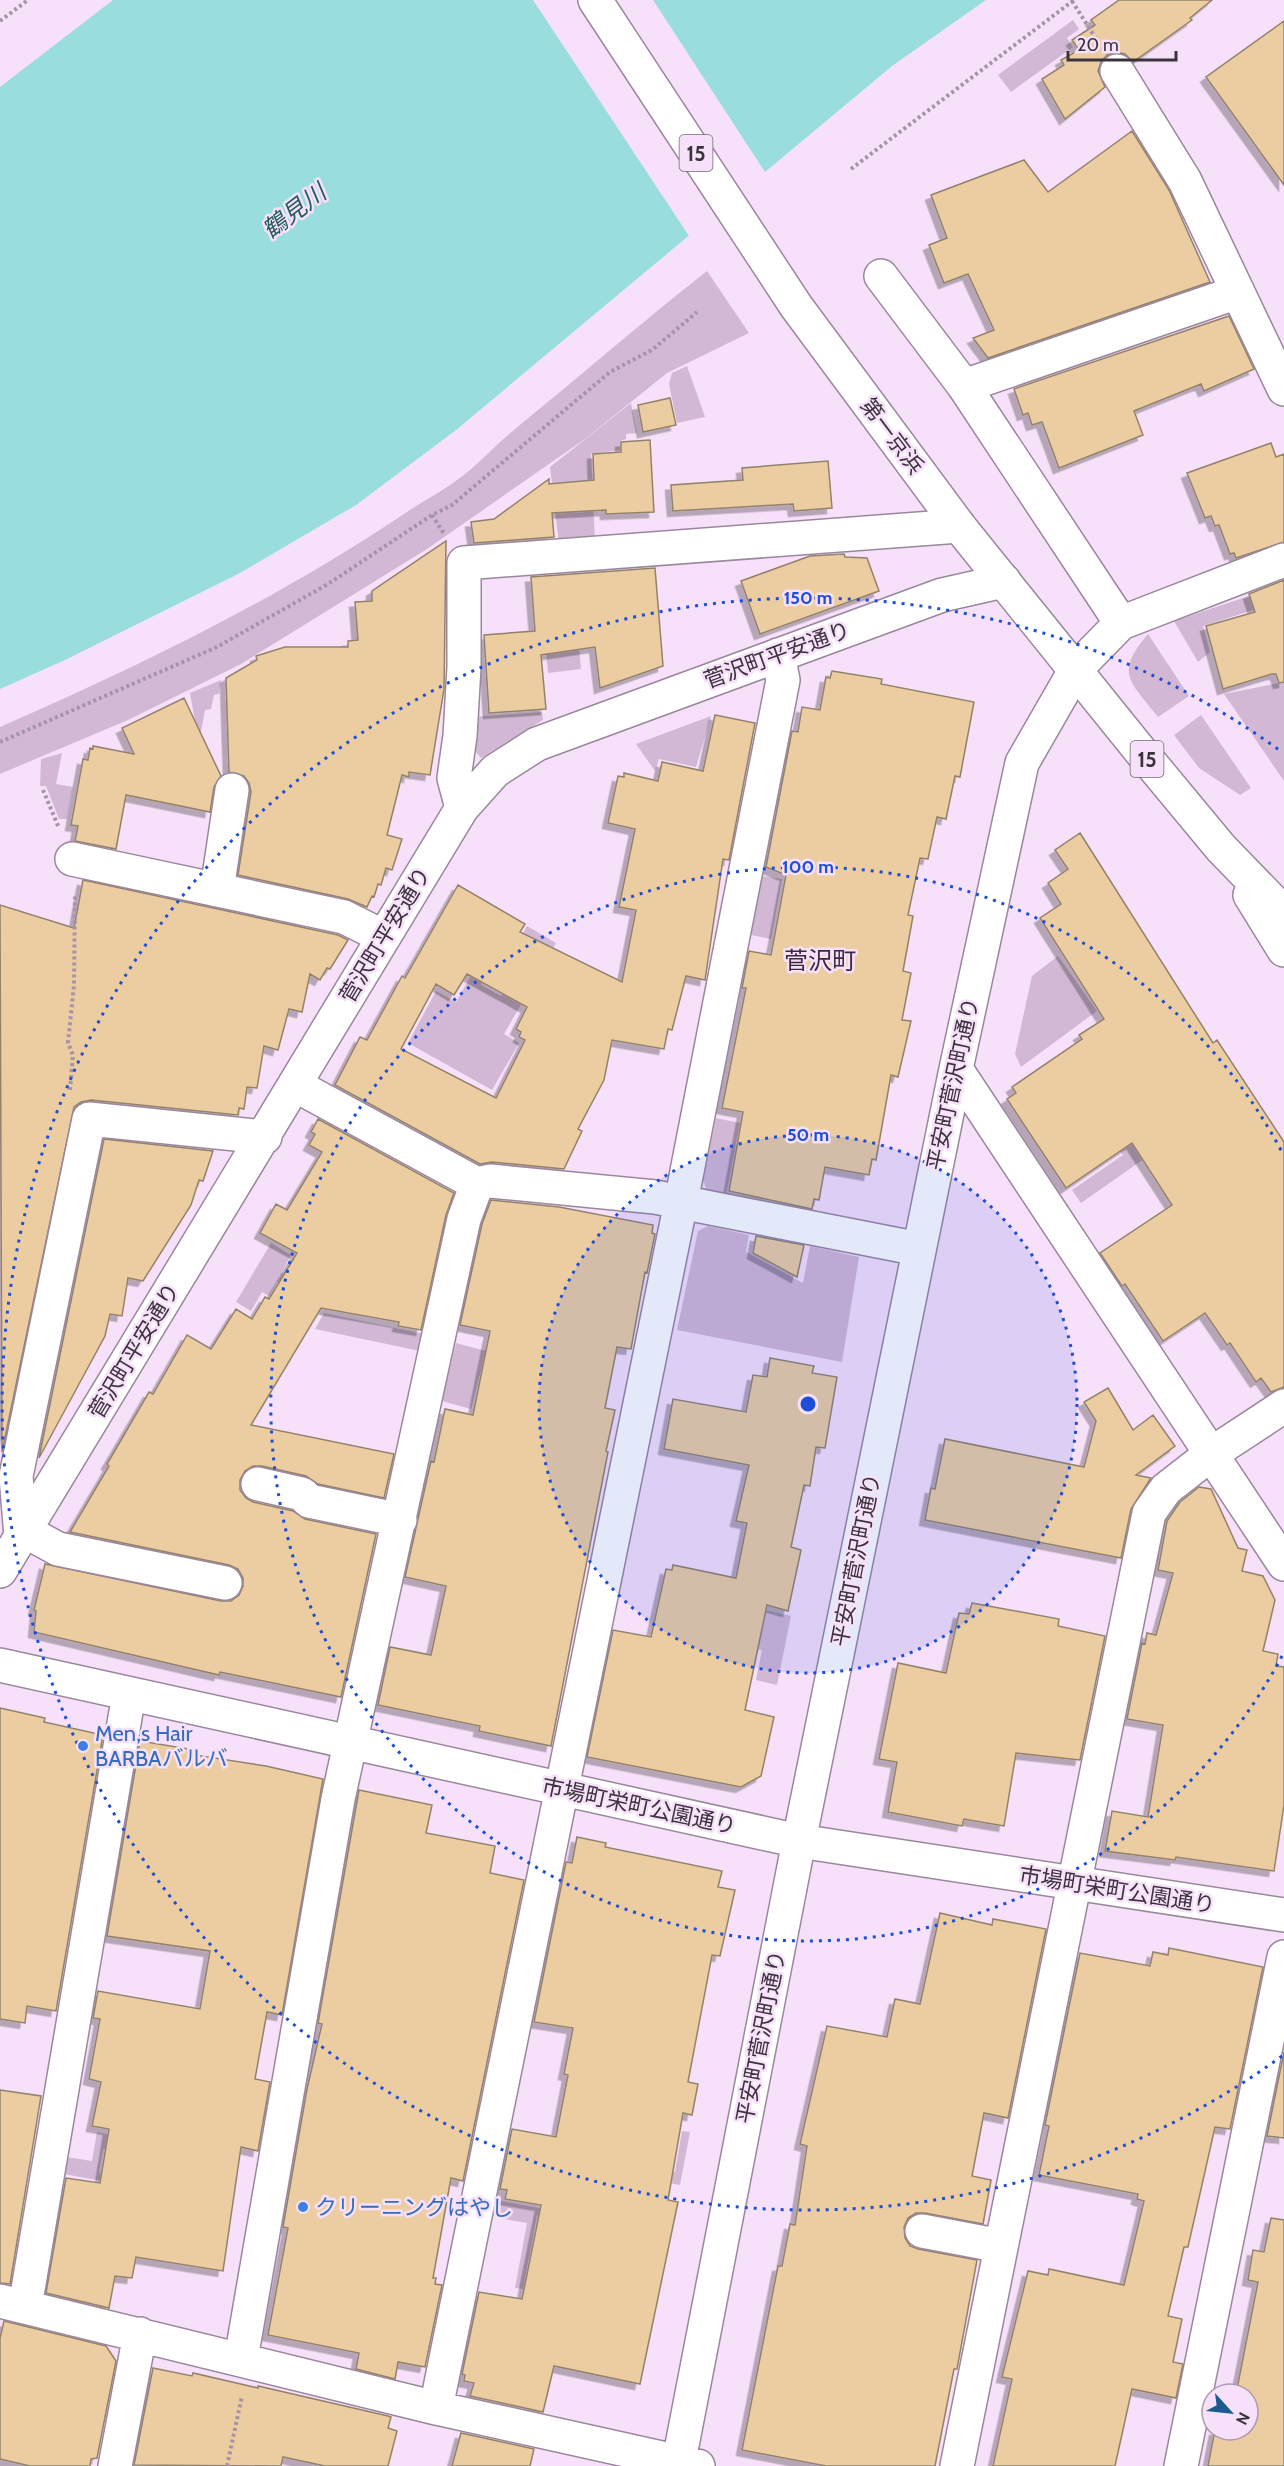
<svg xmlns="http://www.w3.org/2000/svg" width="1284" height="2466" viewBox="0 0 1284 2466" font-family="Cabin,'Noto Sans JP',sans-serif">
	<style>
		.green { fill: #d2b8d5 }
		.water { fill: #9addde }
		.pier { fill: #f7e1fa }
		.building { fill: #eccda2; stroke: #93826b; stroke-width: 1.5; fill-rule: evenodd; filter: url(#shadow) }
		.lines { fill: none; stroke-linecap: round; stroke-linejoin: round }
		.minor-casing { stroke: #9a879d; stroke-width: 36 }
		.highway-casing { stroke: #9a879d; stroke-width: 36 }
		.path { stroke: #a494a6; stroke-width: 4; stroke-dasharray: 3 3; stroke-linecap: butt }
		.minor { stroke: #fff; stroke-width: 33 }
		.highway { stroke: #fff; stroke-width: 33 }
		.ring { fill: none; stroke: #1d4ed8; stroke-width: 3; stroke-dasharray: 3 6 }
		.shop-dot { fill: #3f7fe0; stroke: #f7e1fa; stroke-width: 2 }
		.labels { text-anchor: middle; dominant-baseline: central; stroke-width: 5; stroke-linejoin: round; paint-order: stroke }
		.shield { fill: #f7e1fa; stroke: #736775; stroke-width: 1.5 }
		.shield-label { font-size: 21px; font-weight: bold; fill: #3b333c }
		.street-label { font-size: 22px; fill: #3b333c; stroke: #f7e1fa }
		.shop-label { font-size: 22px; fill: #366cbe; stroke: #f7e1fa; text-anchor: start }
		.water-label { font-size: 24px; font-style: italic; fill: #235b5c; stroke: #f7e1fa }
		.neighbourhood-label { font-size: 24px; fill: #3a2a3c; stroke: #f7e1fa }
		.centre { fill: #1d4ed8; stroke: #f7e1fa; stroke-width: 3 }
		.ring-label { font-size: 18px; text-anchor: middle; font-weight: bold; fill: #1d4ed8; stroke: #f7e1fa; stroke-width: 5; stroke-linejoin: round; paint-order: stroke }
	</style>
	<defs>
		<filter id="shadow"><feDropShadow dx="-5.5" dy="5.5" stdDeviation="0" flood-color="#0004"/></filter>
	</defs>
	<rect width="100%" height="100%" fill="#f7e1fa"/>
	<path class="green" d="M1073 20 1079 29 1067 38 1073 47 1011 92 998 75Z
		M707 271 749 333 667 373 585 439 427 549 241 664 128 720 0 774V727C140 666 277 599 404 514 421 502 441 492 457 480 478 465 495 445 515 429 580 376 642 322 707 271Z
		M687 366 705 417 677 423 669 384 672 373Z
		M631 403 637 433 626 434V439L620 441V450L591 454 595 542 559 544 550 467Z
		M1261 592 1263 607 1203 626 1210 652 1198 662 1174 621Z
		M577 625 581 669 548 673 544 628Z
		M1148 634 1189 696 1158 717C1130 681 1114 674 1148 634Z
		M221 680 219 694 214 695 211 709 205 710 201 732H197L190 693Z
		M1284 682V781L1224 694Z
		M542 712 543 720 481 758 469 743 471 717Z
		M1201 715 1251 788 1240 795 1199 768 1174 735Z
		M711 716 696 767 659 759 655 771 636 744Z
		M62 753 56 784 73 787 67 819H59L46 786H40L41 759Z
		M762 876 782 879 771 939 751 935Z
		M527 926 556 943 504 1034 519 1043 492 1090 408 1043 436 991 456 1002 472 974 483 980 481 985 501 996 513 976 502 970Z
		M1058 956 1097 1011 1021 1067 1015 1054 1032 976Z
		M1095 1115 1151 1154 1081 1203 1072 1190 1123 1155Z
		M716 1118 740 1123 726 1194 707 1191 703 1180Z
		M708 1226 749 1235 746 1252 803 1283 810 1246 859 1257 842 1362 677 1330 698 1231Z
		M271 1243 291 1255 282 1272 285 1275 280 1283 277 1282 269 1296 262 1292 251 1311 236 1302Z
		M324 1313 424 1334 420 1351 315 1329Z
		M456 1343 486 1351 471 1409 442 1401Z
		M764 1610 791 1616 777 1685 756 1680 762 1650 748 1647Z
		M682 2131 690 2132 680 2185 600 2171 675 2172Z
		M97 2132 111 2135 108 2149H103L99 2173 120 2177 119 2184 58 2173 60 2156 92 2161Z
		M501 2201 582 2216 580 2223 537 2215 523 2289 515 2288 527 2223 498 2218Z"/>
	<path class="water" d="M113 0H986L892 66 456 430 356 505 240 573 65 660 0 689V87Z"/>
	<path class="pier" d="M533 0H653L767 175 691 239Z"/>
	<path class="building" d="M1119 0H1212L1190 18 1192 20 1133 62 1125 54 1116 52 1107 55 1101 62 1098 71 1105 87 1065 119 1042 79 1064 65 1061 60 1079 50 1072 40 1095 25 1091 20Z
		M1284 21V185L1206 77Z
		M1132 131 1169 190 1210 282 988 358 973 338 994 330 968 274 944 283 929 245 947 238 931 195 1024 160 1048 192Z
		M1229 316 1254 369 1204 391 1201 384 1134 411 1143 435 1059 468 1042 422 1032 425 1028 413 1023 415 1014 389Z
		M670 398 676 425 643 432 638 405Z
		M650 440 654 512 606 514V510L552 513 554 537 474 543 471 522 494 519 549 479V484L594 480 593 454 621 452V442Z
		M1271 443 1276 457 1284 454V542L1236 558 1234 553 1230 554 1219 525 1215 526 1211 516 1205 518 1187 473Z
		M828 461 832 508 794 511 793 504 673 511 671 485 743 480 742 468Z
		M446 541 444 689 430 775 409 772V777L402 775 387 835 402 839 392 870 386 868 381 885 378 884 374 897 372 896 367 907 348 899 238 875 251 792 249 783 244 776 229 772 226 678 257 660 256 656 285 647H348V641L358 640 355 602 372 601V591Z
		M844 554 845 557 867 558 879 591 760 634 741 581 810 556Z
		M655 568 663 666 600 688 595 647 541 655 546 709 489 713 484 635 535 631 531 577Z
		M1284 580V682L1279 683 1276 674H1272L1223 689 1206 626 1255 612 1249 594Z
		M832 671 882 679 881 684 974 702 960 777 955 776 946 819 937 817 928 859 920 858 908 915 913 916 903 971 911 973 902 1020 911 1021 898 1077 891 1075 876 1160 872 1159 869 1175 825 1167 819 1200 814 1199 812 1209 729 1191 743 1112 722 1108 746 988H742L749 951 771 955 786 875 766 867 792 731 798 732 802 707 820 710 826 677 830 678Z
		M184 698 221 776 214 787 210 812 126 795 116 849 75 841 78 826 71 825 83 759 88 760 90 748 93 749V746L134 754 122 728Z
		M715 715 755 723 729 860 723 859 705 980 686 976 672 1030 668 1029 664 1049 612 1040 604 1080 578 1129 582 1131 564 1169 492 1162 480 1164 335 1085 360 1037 367 1040 402 976 405 978 458 885 525 924 520 932 622 982 636 910 619 907 635 829 608 823 618 776 624 777V773L658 781 662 762 703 771ZM467 974 527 1007 516 1029 521 1032 519 1037 525 1040 496 1098 401 1049 436 984 454 995Z
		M1080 833 1213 1043 1217 1040 1284 1142V1387L1271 1392 1261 1378 1256 1382 1230 1343 1227 1345 1205 1313 1163 1341 1125 1284 1122 1286 1100 1253 1172 1205 1132 1143 1066 1188 1007 1099 1016 1093 1012 1087 1082 1039 1079 1035 1104 1019 1040 918 1061 904 1048 883 1068 869 1055 850Z
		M83 880 338 935 348 940 330 969 327 968 320 980 310 974 302 1012 289 1009 278 1050 264 1046 257 1088 247 1087 244 1109 239 1108 238 1115 91 1100 81 1102 74 1107 2 1452 0 905 74 928Z
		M318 1119 454 1193 446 1215 421 1330 398 1326 399 1322 321 1308 251 1425 394 1454 384 1498 318 1484 306 1476 262 1466H253L245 1471 240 1480V1490L246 1498 253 1502 293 1511 305 1519 376 1534 341 1697 220 1672 219 1675 34 1632 36 1611 34 1610 45 1564 221 1601H231L239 1595 243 1586V1578L238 1569 229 1565 70 1532 109 1466 107 1464 149 1392 153 1394 187 1335 211 1349 236 1309 252 1319 265 1297 269 1299 297 1253 260 1233 276 1204 287 1210 322 1152 309 1145 315 1134 311 1132Z
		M104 1139 213 1151 203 1181 199 1180 191 1205 143 1281 128 1278 122 1316 110 1314 105 1336 39 1458Z
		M491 1200 559 1207 653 1225 652 1233 655 1234 647 1273 645 1272 631 1349 617 1347 605 1408 615 1410 606 1451 608 1452 551 1746 479 1731 480 1726 378 1705 390 1647 431 1655 446 1586 405 1577 431 1461 434 1462 445 1409 473 1415 490 1331 460 1325 482 1224Z
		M756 1236 804 1245 797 1277 753 1253Z
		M770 1358 814 1366 812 1373 837 1377 825 1448 816 1447 810 1486 804 1485 791 1547 801 1550 788 1611 767 1605 745 1710 774 1717 761 1776 741 1787 587 1757 613 1630 651 1637 666 1569 672 1570 673 1565 736 1578 747 1523 736 1521 749 1465 664 1449 673 1399 746 1412 753 1375 767 1377Z
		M1108 1388 1133 1430 1153 1415 1175 1446 1136 1475 1151 1478 1131 1509 1121 1558 925 1520 931 1488 935 1489 945 1439 1084 1467 1096 1421 1084 1402Z
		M1199 1487 1211 1489 1238 1548 1247 1550 1242 1571 1263 1576 1275 1600 1263 1651 1278 1654 1276 1666 1284 1667V1805L1274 1871 1176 1857 1175 1860 1105 1851 1112 1811 1148 1817 1163 1725 1127 1719 1142 1643 1145 1644 1147 1633 1156 1635 1173 1573 1158 1570 1167 1521 1180 1502Z
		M972 1603 1059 1619 1058 1626 1105 1636 1080 1760 1016 1753 1004 1826 964 1819 962 1826 888 1812 897 1762 879 1759 898 1663 946 1673 959 1613 969 1614Z
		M0 1708 45 1718 44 1722 103 1735 56 2011 27 2006 25 2023 0 2019Z
		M140 1741 189 1749 188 1754 266 1766 323 1779 282 2015 267 2012 255 2079 270 2082 258 2151 241 2147 223 2271 136 2257 132 2278 115 2276 109 2308 46 2293 66 2178 100 2183 109 2129 92 2126 101 2082 89 2079 100 2019 93 2018 98 1991 200 2009 210 1951 107 1936Z
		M359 1790 432 1805 426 1833 495 1846 490 1873 524 1880 463 2181 451 2178 433 2278H436L435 2284 442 2285 425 2367 398 2362 395 2379 356 2369 359 2353 268 2335 288 2228 283 2227 307 2089 322 2024 318 2023Z
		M577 1837 606 1843 605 1847 722 1871 718 1887 735 1890 720 1956 712 1955 688 2082 698 2084 692 2115 683 2113 668 2200 678 2202 640 2384 554 2366 543 2412 470 2396 474 2383 464 2381 465 2375 462 2374 479 2292 522 2299 541 2205 505 2199 507 2190 500 2189 512 2129 556 2137 568 2075 564 2074 573 2028 534 2022 566 1862 572 1863Z
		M940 1913 992 1925 993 1919 1046 1929 1008 2118 984 2113 972 2176 991 2180 983 2224 925 2213H916L908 2218 904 2227 905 2238 910 2246 918 2249 977 2260 957 2369H954L935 2466H826L742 2450 778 2266H782L790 2224 795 2225 807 2146 800 2144 827 2026 887 2037 895 1999 920 2004Z
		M1169 1948 1263 1967 1230 2129 1215 2127 1188 2247H1184L1168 2316 1182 2319 1173 2362 1183 2364 1176 2398 1132 2389 1115 2466H993L1012 2379 1002 2377 1028 2271 1048 2275 1049 2269 1124 2285 1144 2201 1137 2199 1138 2194 1039 2175 1049 2126 1045 2125 1080 1953 1150 1966 1153 1952 1168 1955Z
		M1284 2052V2138L1267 2136Z
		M0 2090 41 2096 10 2284 0 2283Z
		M1271 2218 1284 2220V2466H1208L1215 2430H1248V2394H1236L1258 2282 1248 2280 1253 2250 1264 2252Z
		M4 2321 106 2346 116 2361 97 2458 91 2459 90 2466H30L0 2459V2338Z
		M153 2368 192 2376 193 2373 258 2388V2386L388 2416 391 2417 388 2428 397 2431 388 2466H325L283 2457 281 2466 134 2465Z
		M461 2433 534 2449 530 2466H452Z"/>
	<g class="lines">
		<g class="minor-casing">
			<path id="minor" d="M1117 71 1185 181 1284 389
				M881 276 964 386 1121 623
				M964 386 1238 292
				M462 808 454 778 460 736 464 667V563L959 526
				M72 859 344 917 384 937
				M217 890 232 790
				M956 1069 1284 1564
				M295 1085 477 1184 490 1181 655 1197 919 1249
				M258 1484 302 1494 309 1501 400 1520
				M25 1531 58 1549 225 1583
				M21 1537 16 1476 89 1119 265 1137
				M0 1571 462 808 495 771 537 744 942 595 1004 581
				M0 1665 799 1841 1284 1915
				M922 2231 1001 2246
				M0 2301 436 2408 698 2466
				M25 2307 129 1694
				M241 2359 338 1799 464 1219 477 1184
				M436 2408 681 1202 783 680 778 655
				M115 2466 140 2334
				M678 2466 799 1841 956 1069 1022 763 1076 669 1121 623 1284 560
				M957 2466 1149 1513 1166 1489 1211 1454 1284 1406
				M1181 2466 1284 1957"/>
		</g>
		<g class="highway-casing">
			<path id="highway" d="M595 0 796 306 959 526 1138 748 1221 848 1284 913
				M1250 895 1284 950"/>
		</g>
		<path class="path" d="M1072 1 1098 42
			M0 21 28 0
			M851 169 1074 0
			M432 515 445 535
			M0 742 217 647 328 584 432 515 452 505 610 372 652 350 697 312
			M43 790 59 828
			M70 1090 73 1055 68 1043 74 985 75 895
			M227 2466 242 2396"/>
		<use href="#minor" class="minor"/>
		<use href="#highway" class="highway"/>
	</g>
	<circle cx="808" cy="1404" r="269" fill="#1d4ed8" fill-opacity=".12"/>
	<g class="ring">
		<circle cx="808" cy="1404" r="269"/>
		<path d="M1282 1656A537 537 0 1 1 1282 1152"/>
		<path d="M1282 2056A806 806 0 1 1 1282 752"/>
	</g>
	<g class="shop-dot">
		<circle cx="83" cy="1746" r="6"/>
		<circle cx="303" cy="2207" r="6"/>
	</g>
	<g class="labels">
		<g class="shield">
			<rect x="679.5" y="135" width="33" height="36" rx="4.5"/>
			<rect x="1130.5" y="741" width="33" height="36" rx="4.5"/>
		</g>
		<g class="shield-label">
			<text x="696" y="153">15</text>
			<text x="1147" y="759">15</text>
		</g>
		<g class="street-label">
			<text transform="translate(892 436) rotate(53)">第一京浜</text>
			<text transform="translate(777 655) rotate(-20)">菅沢町平安通り</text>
			<text transform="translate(385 935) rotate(-59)">菅沢町平安通り</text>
			<text transform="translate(953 1084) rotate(-78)">平安町菅沢町通り</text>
			<text transform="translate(134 1351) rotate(-59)">菅沢町平安通り</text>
			<text transform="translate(856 1560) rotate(-79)">平安町菅沢町通り</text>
			<text transform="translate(639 1806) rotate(12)">市場町栄町公園通り</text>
			<text transform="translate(1117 1890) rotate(9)">市場町栄町公園通り</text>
			<text transform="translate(761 2037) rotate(-79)">平安町菅沢町通り</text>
		</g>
		<g class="shop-label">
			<text x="95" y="1733">Men,s Hair<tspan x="95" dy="25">BARBAバルバ</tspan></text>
			<text x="315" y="2207">クリーニングはやし</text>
		</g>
		<g class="water-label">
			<text transform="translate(294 211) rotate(-37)">鶴見川</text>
		</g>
		<g class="neighbourhood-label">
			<text x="820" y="960">菅沢町</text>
		</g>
	</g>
	<circle cx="808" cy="1404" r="9" class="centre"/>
	<g class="ring-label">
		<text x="808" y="604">150 m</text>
		<text x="808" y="873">100 m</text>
		<text x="808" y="1141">50 m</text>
	</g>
	<g transform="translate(1230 2412) rotate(117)"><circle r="28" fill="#f7e1fa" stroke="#ac9bae" stroke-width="1.5"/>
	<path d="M0-4.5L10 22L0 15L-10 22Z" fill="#1a5b90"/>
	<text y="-9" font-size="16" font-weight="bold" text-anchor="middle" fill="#3b333c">N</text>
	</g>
	<path d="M1068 51v9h108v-9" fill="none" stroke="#3b333c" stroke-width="3"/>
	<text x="1077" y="51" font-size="18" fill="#3b333c" stroke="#f7e1fa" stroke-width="4.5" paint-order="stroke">20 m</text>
</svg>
